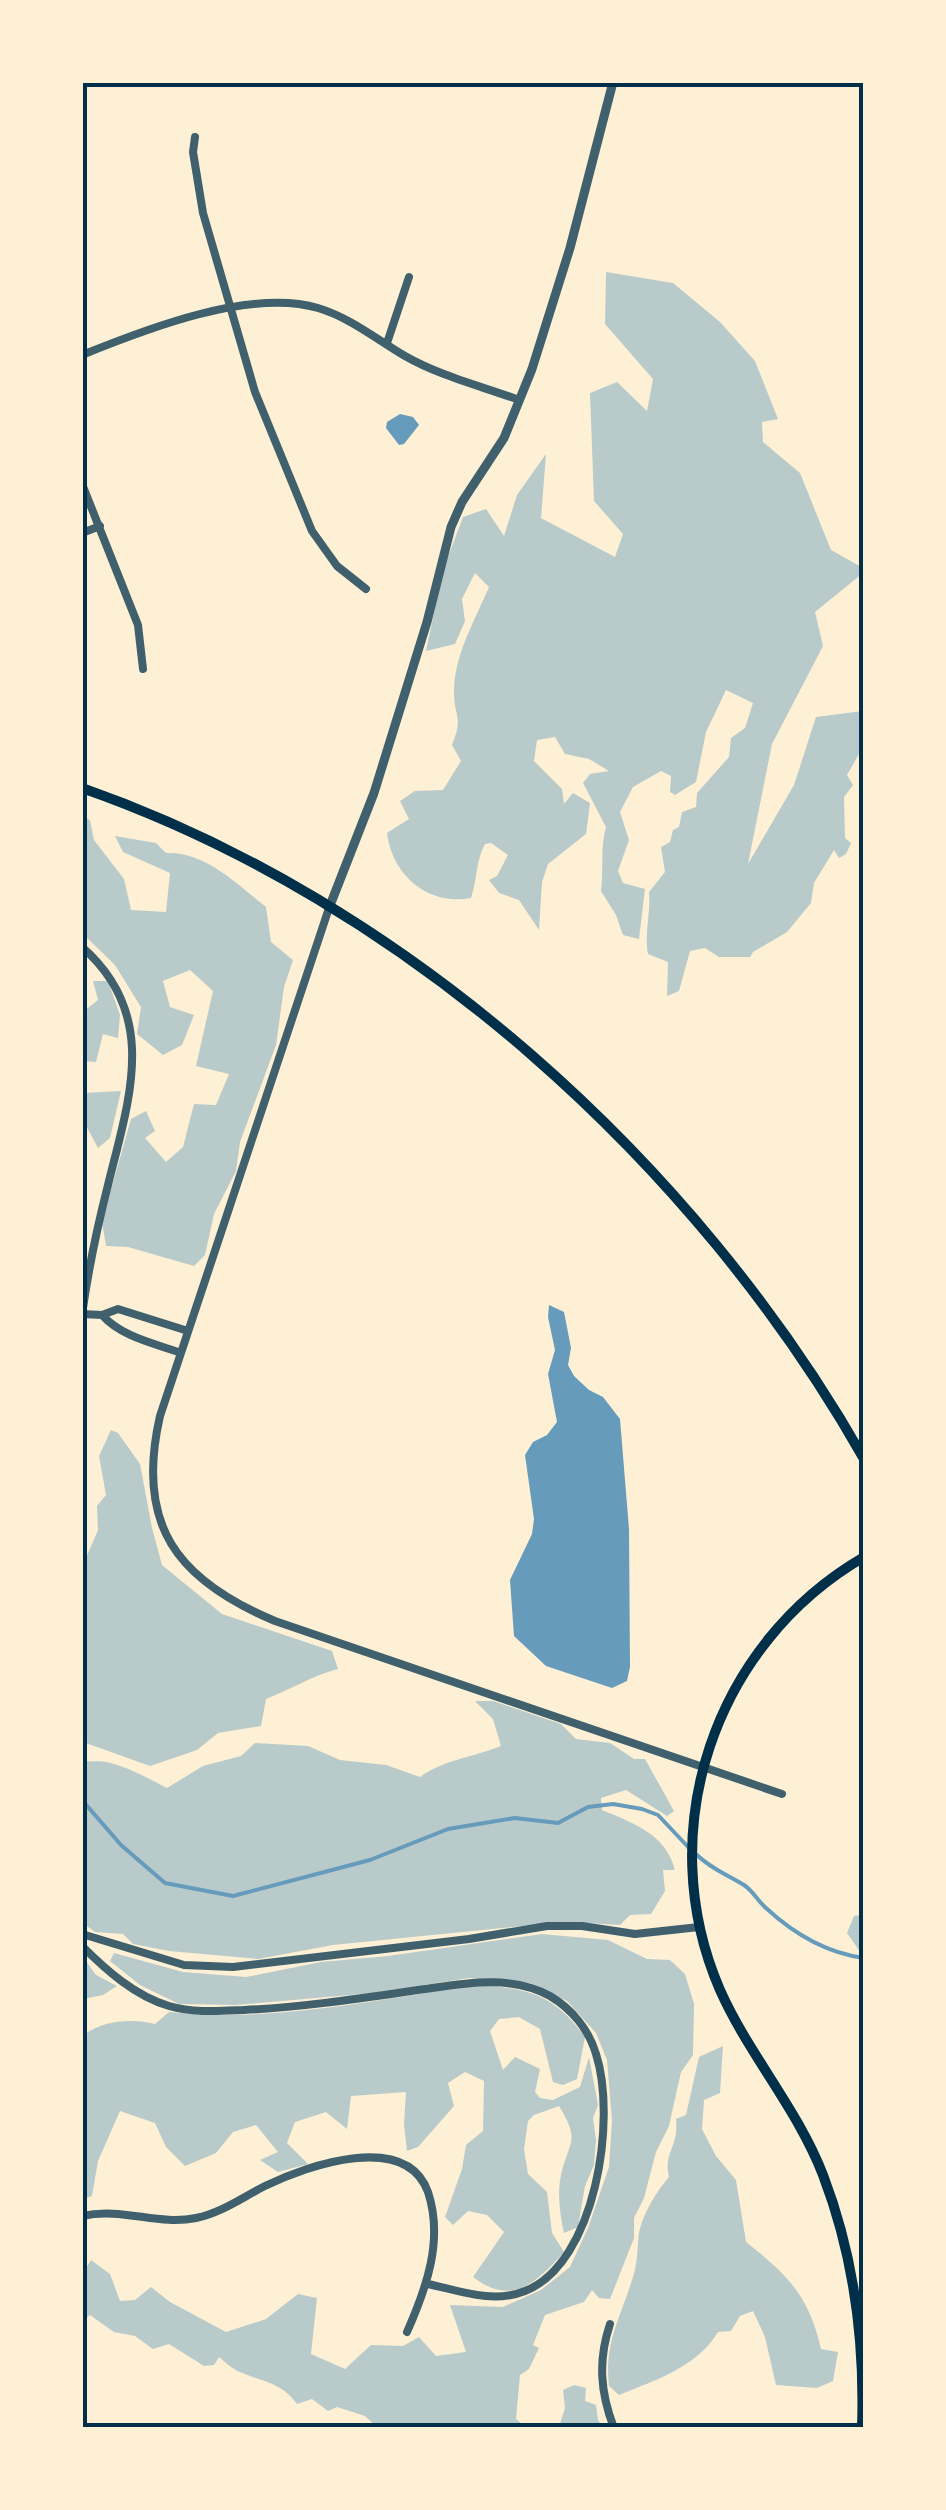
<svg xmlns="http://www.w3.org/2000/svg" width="946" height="2510" viewBox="0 0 946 2510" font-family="'Libre Baskerville',serif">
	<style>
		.green { fill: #b9caca }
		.water { fill: #669bbc }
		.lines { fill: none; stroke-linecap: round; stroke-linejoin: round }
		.stream { stroke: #669bbc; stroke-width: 4 }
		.minor { stroke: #3f606c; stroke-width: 8 }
		.tertiary { stroke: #3f606c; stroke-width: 9 }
		.secondary { stroke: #003049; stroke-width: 10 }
		.neatline { fill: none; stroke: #003049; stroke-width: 4 }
	</style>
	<rect width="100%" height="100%" fill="#fdf0d5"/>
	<path class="green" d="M606 272 673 283 720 322 755 361 778 419 762 422 763 442 800 473 831 550 863 568V573L815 612 823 646 772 744 748 864 794 785 816 717 863 711V747L847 775 853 785 844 797 845 838 851 843 846 854 839 858 834 850 814 883 811 903 787 932 753 952 750 957H719L705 948 690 951 679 991 667 996 668 962 648 954C644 934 651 912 649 892L665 872 661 847 670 842 673 830 679 827 682 812 696 807 697 793 729 757 731 738 745 728 753 703 726 690 706 732 696 782 675 795 670 792 671 776 661 771 633 787 620 812 629 840 618 871 623 883 645 889 639 939 623 935 616 915 601 891C604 869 600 848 606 827L583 783 590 774 609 771 589 759 565 754 555 737 537 740 534 761 562 789 564 804 573 793 590 803 586 834 548 864 542 882 539 930 519 900 499 893 489 880 497 876 508 855 491 843 485 844C476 860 477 880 471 898 429 906 392 876 387 833L409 819 400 801 415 791 443 790 461 761 452 745C464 716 454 718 454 692 454 655 475 620 489 587L475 573 462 599 465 621 455 644 426 651 443 570 463 517 486 509 504 536 517 495 546 454 541 518 615 557 623 534 594 501 590 393 617 382 647 411 653 379 605 324Z
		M82 817 90 820 94 840 124 879 131 910 166 912 170 873 123 852 115 836 156 843 166 853C205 851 237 884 266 907L271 942 293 960 284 987 276 1045 240 1142 236 1171 214 1214 205 1255 194 1266 128 1247 106 1246 102 1222 131 1119 146 1111 155 1131 145 1138 166 1162 183 1147 194 1104 216 1105 229 1074 196 1066 213 991 190 970 163 981 170 1007 194 1015 182 1045 163 1055 137 1034 141 1007 115 965 83 934Z
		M93 981H108L120 1015 118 1038 103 1034 96 1062 83 1061V1012L98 1000Z
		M121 1091 110 1138 98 1148 83 1120V1093Z
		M111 1430 118 1433 140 1464 152 1528 162 1565 222 1614 332 1651 338 1669C313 1675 290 1690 266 1699L261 1726 218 1733 197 1750 150 1766 83 1742V1565L98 1530 97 1506 106 1495 99 1456Z
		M475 1701H493L561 1724 576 1739 610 1743 634 1759H645L674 1811 667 1816 626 1790 601 1798 602 1810C633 1823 666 1834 675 1870H663L665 1891 651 1914 630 1915 620 1925 570 1922 523 1926 333 1945 258 1959 169 1951 133 1944 123 1934 95 1932 83 1923 82 1760C91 1763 97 1760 106 1762 128 1767 148 1778 167 1788L203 1766 241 1756 255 1743 308 1746 340 1760 386 1765 420 1777C443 1760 474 1757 501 1746L493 1719Z
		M863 1915H864L863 1956 847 1933 854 1916Z
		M542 1934 608 1940 647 1959 670 1960 685 1974 694 2004 693 2055 681 2072 669 2126 656 2152 644 2198 634 2218V2238L610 2299 599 2298 592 2290 584 2302 545 2315 533 2345 539 2348 529 2369 520 2375 516 2419 526 2427H377L365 2416 337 2407 328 2411 312 2399 297 2404C282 2382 262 2382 240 2372 232 2369 225 2362 219 2357L214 2365 204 2366 169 2344 153 2349 135 2336 114 2332 90 2315 83 2320V2273L91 2260 110 2274 120 2301 135 2300 151 2287 170 2302 226 2332 266 2319 298 2294 317 2298 311 2354 345 2369 371 2345 403 2346 419 2337 436 2356 466 2352 450 2305 503 2307 541 2290 570 2267 588 2228 609 2167 612 2121 607 2060 596 2033 567 2001 530 1983 469 1978 372 1993 236 2005 179 2004 140 1985 110 1961 114 1953 183 1972 246 1977 321 1962 388 1956Z
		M83 1957 96 1975 117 1986 103 1995 83 1999Z
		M475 1985C527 1988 553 1993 585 2037L577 2079 563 2085 553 2082 540 2029 519 2017 499 2019 490 2031 503 2070 515 2057 540 2069 535 2092 540 2098 553 2100 580 2087 589 2057 598 2105 593 2118 596 2140 594 2165 585 2186 578 2227 564 2233C560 2215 557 2193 561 2175 569 2140 581 2142 559 2106L534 2115 528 2121 524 2149 528 2174 547 2192 552 2233 564 2252C536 2283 512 2307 473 2277L504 2232 487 2215 468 2211 453 2225 445 2217 462 2169 466 2145 483 2131 484 2081 465 2072 448 2083 454 2106 418 2147 407 2151 404 2125 406 2092 351 2096 347 2129 326 2112 295 2122 287 2143 308 2164 278 2172 260 2160 278 2152 256 2125 233 2132 216 2153 185 2166 166 2147 155 2123 120 2111 98 2161 92 2196 83 2199 82 2037C99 2020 133 2018 155 2024L169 2012C272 2023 374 2000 475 1985Z
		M723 2046 720 2093 704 2100 702 2129 716 2156 736 2180 746 2242C788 2275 809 2296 821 2349L838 2352 833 2381 817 2388 776 2385 765 2337 753 2311 740 2316 731 2331 718 2332C697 2367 656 2380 619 2395L609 2386C604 2343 620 2319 632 2280 638 2264 637 2249 639 2233 643 2213 657 2191 669 2177 663 2152 679 2148 676 2119L686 2115 699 2057Z
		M574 2385 586 2388 585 2401 596 2405 598 2420 603 2427H559L565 2408 563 2390Z"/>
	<path class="water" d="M400 414 413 417 419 425 404 444 399 445 386 428 387 422Z
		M549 1305 564 1312 571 1348 568 1365 574 1376 589 1390 603 1397 620 1419 629 1529 630 1667 627 1681 612 1688 546 1666 514 1636 510 1580 532 1534 534 1519 525 1455 533 1442 547 1435 557 1422 548 1374 555 1350 548 1317Z"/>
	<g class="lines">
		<path class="stream" d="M82 1800 121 1845 165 1883 233 1896 370 1860 448 1829 515 1818 558 1823 588 1807 613 1804 642 1809 658 1815 690 1849
			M697 1855C711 1869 728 1875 744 1885 753 1891 758 1901 766 1908 793 1933 827 1953 864 1958"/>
		<path class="minor" d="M195 137 193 152 203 213 255 392 312 531 337 566 366 589
			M387 343 409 277
			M82 355C146 329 251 288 318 308 351 318 376 339 405 356 440 376 481 386 519 400
			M82 484 138 625 143 669
			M82 533 100 526
			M329 908 160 1416C135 1525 177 1580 275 1621L782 1794
			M82 947C160 1015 129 1099 108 1185 97 1228 88 1271 82 1315
			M82 1314 102 1315 118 1309 188 1331
			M102 1315C122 1337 153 1343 181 1353
			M82 1934 184 1965 233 1967 469 1939 547 1926H582L635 1934 699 1927
			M82 1946C106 1970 135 1996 169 2006 193 2013 219 2011 244 2010 307 2007 369 1997 432 1988 471 1982 514 1976 550 1996 572 2009 589 2030 596 2054 617 2119 596 2263 525 2291 493 2304 460 2291 428 2284
			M82 2216C123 2207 158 2226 196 2218 221 2213 243 2197 265 2186 308 2165 406 2131 428 2192 444 2240 426 2289 407 2332
			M610 2324C598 2360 600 2392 614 2428"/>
		<path class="tertiary" d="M329 908 374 793 427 622 451 527 462 502 504 438 532 369 570 248 613 82"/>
		<path class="secondary" d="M82 788C406 901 696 1163 864 1459
			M862 2428C865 2341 854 2256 823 2175 797 2108 749 2055 720 1990 651 1831 714 1644 864 1557"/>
	</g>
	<rect width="946" height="2510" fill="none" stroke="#fdf0d5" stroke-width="170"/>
	<rect x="85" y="85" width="776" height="2340" class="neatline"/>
</svg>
